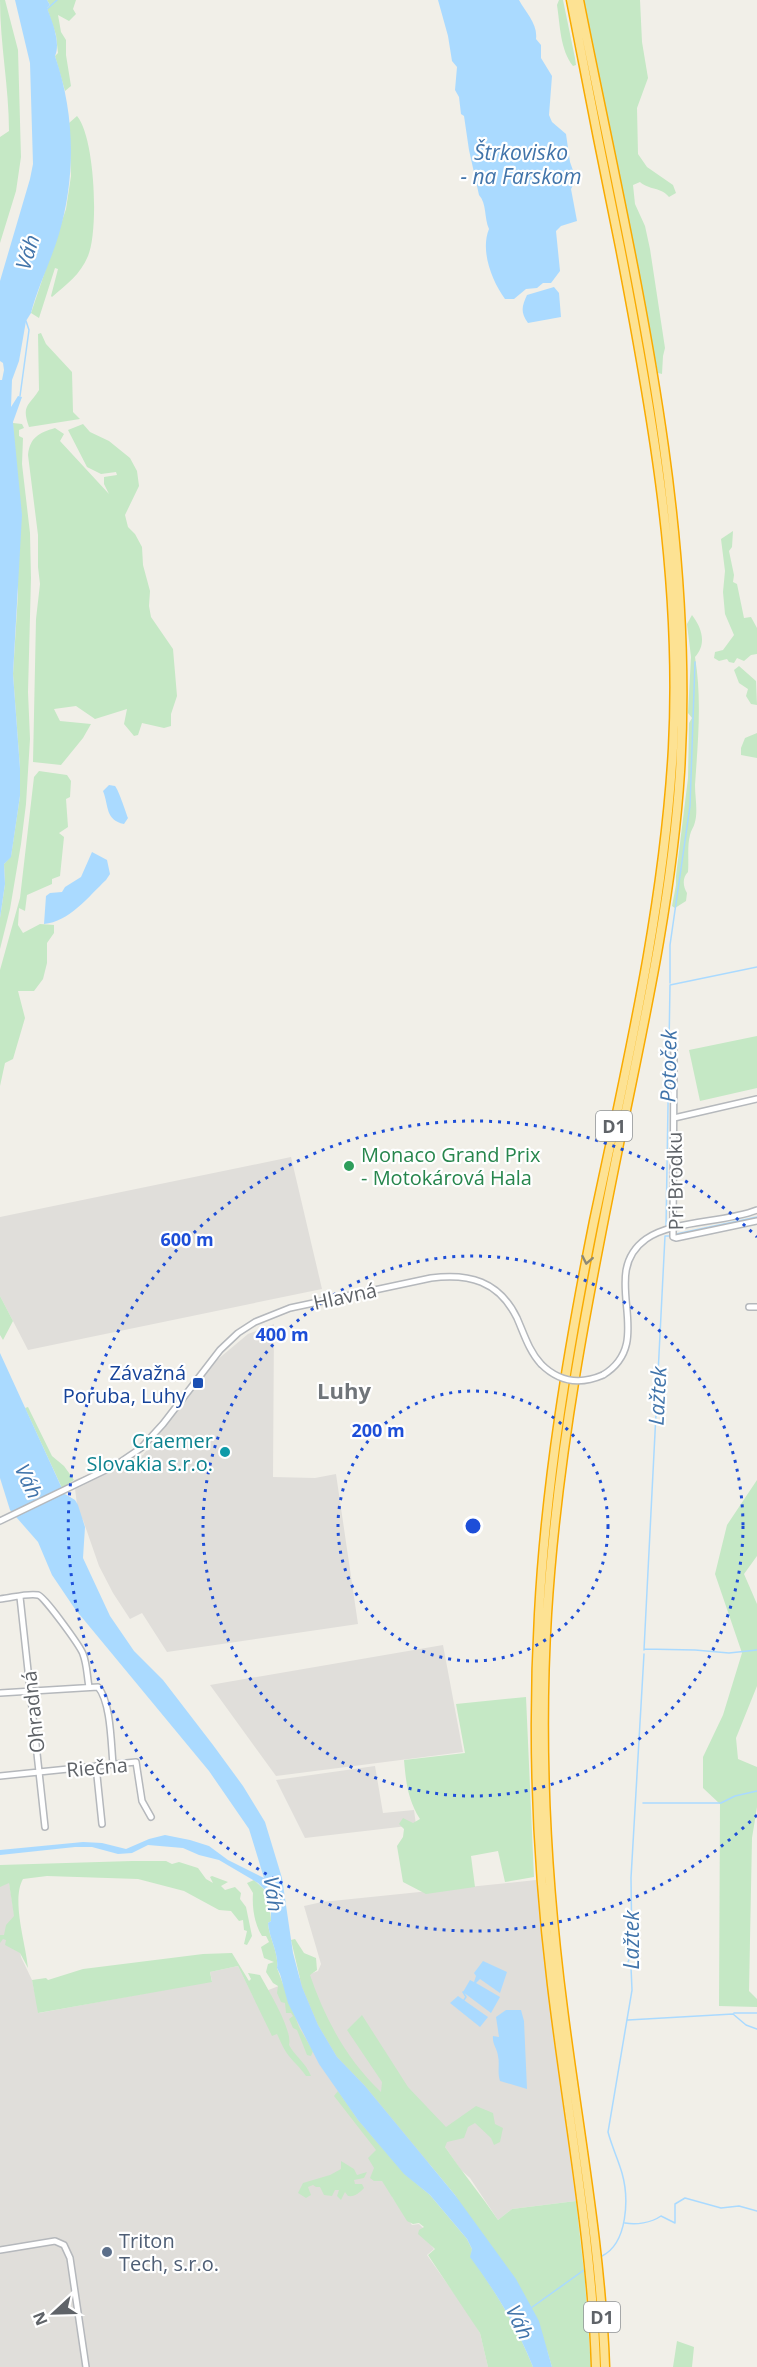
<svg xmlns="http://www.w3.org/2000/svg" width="757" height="2367" viewBox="0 0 757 2367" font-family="'Open Sans',sans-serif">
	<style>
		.industrial { fill: #e0deda }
		.green { fill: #c5e8c5 }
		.water { fill: #aadaff }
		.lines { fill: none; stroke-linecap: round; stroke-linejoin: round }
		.stream { stroke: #aadaff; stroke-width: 1.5 }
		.minor-casing { stroke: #b5b8bc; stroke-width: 8 }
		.highway-casing { stroke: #f9ab00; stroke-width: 11 }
		.minor { stroke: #fff; stroke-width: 5 }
		.highway { stroke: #fde293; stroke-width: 8 }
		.minor-bridge-casing { stroke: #b5b8bc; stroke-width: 8; stroke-linecap: butt }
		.minor-bridge { stroke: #fff; stroke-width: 5 }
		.oneway { stroke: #8e8975 }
		.ring { fill: none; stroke: #1d4ed8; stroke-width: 3; stroke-dasharray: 3 6 }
		.leisure-dot { fill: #2e9e5b; stroke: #fff; stroke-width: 2 }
		.transit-dot { fill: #1a4fb4; stroke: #fff; stroke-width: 2 }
		.culture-dot { fill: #0f9aa8; stroke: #fff; stroke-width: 2 }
		.service-dot { fill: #5c6f8a; stroke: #fff; stroke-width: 2 }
		.labels { text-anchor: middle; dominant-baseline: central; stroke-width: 4.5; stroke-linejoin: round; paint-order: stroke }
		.shield { fill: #fff; stroke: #8f9295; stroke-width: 1.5 }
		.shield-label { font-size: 18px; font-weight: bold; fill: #5f6368 }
		.leisure-label { font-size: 20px; fill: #27864d; stroke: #fff; text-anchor: start }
		.street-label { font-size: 20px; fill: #5f6368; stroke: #fff }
		.transit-label { font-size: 20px; fill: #164399; stroke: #fff; text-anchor: end }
		.culture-label { font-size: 20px; fill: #0d838f; stroke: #fff; text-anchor: end }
		.service-label { font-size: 20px; fill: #4e5e75; stroke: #fff; text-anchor: start }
		.water-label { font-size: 21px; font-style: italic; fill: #4174aa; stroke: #fff }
		.quarter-label { font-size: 22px; font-weight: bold; fill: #70757a; stroke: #fff }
		.centre { fill: #1d4ed8; stroke: #fff; stroke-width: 3 }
		.ring-label { font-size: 18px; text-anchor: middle; font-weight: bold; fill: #1d4ed8; stroke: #fff; stroke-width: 4.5; stroke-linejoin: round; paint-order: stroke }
	</style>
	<rect width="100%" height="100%" fill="#f1efe8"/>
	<path class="industrial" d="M291 1157 322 1289 28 1350 0 1296V1217Z
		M274 1324 273 1477 315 1478 336 1474 358 1624 167 1652 142 1613 130 1619 113 1593 99 1566 83 1520 71 1507 77 1505 74 1480 143 1455 217 1360 248 1334Z
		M443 1645 463 1752 276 1776 210 1685Z
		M375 1766 383 1813 414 1810 416 1825 305 1838 276 1780Z
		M536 1880 553 2034 576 2201 512 2209 498 2220 470 2178 461 2170 445 2147 392 2197 412 2225 419 2224 425 2230 421 2233 434 2249 427 2255 470 2316 480 2333 488 2367H0V1882H9L21 1957 32 1980 39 2013 212 1981 210 1972 238 1966 253 1996 318 1971 321 1964 304 1906 322 1902Z"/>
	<path class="green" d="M0 0H5L18 50 21 157 16 191 0 243V137L9 131C9 87 0 44 0 0Z
		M47 0H76L73 9 76 14 69 21 58 15 61 32 66 40V55L71 86 65 91 55 56 58 53 56 35 47 8 50 5Z
		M559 0H563L575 58 576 65 573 66C560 50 560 24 557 5Z
		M584 0H640L642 42 648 78 637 108 638 154 647 167 673 185 676 193 669 197C661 187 649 190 640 182L633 185 635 204 645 226 650 249 665 348 663 356 662 374 658 373Z
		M77 116C95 137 99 230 88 256 80 275 67 284 52 297L51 296 58 269 55 268 39 318 31 313 66 209 71 176 69 123Z
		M41 333 46 344 72 372 73 412 80 419 29 427C21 405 29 406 39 390L38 334Z
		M13 423 22 424 24 428 19 430V436L23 438 22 464 30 533 31 578 28 692 30 739 26 804 21 844 10 909 0 949V918L5 884 4 864 11 856 20 796V768L13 674 18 594Z
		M83 424 90 432 109 441 130 458 137 471 139 486 125 515 128 527 135 534 142 547 143 565 150 591 149 606 151 617 173 649 177 696 171 714V726L164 728 142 723 138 735 134 736 124 724 127 709 95 719 76 706 54 709 60 721 91 724 83 738 61 765 33 762 36 619 40 584 38 567V535L28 455C30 437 39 433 55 428L64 434 60 441 109 494 104 484V477L117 475 116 472 101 474 87 467 68 430Z
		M733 531 732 547 729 551 734 575 733 582 737 584 744 618 751 617 757 628V654L751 655 744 661 737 658 734 663 729 662 727 659 719 661 714 658 715 652 723 650 734 635 725 614 723 592 725 571 721 539Z
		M692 615C702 628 707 644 695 657 702 699 698 741 695 785 695 797 698 811 695 822 694 827 691 830 690 835 687 846 689 860 688 872 682 878 683 886 687 893L686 901 675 908 672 906 676 885V876L688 778 689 723 692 718 688 713 691 657 687 624Z
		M739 666 756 681 757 705 751 704 746 696 748 689 739 683 734 670Z
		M757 733V758L741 755V748L745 738Z
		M39 771 67 775 71 781 70 797 66 799 68 827 59 833 64 837 60 876 52 879V884L27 895 25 911 19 908 18 925 23 933 40 924 54 925V933L47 943V963L43 979 34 991H18L25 1018 13 1059 5 1063 0 1086V970L20 898 34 777Z
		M757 1036V1088L700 1101 689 1050Z
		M0 1296 13 1321 3 1340 0 1335Z
		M28 1407 52 1456 64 1466 74 1480 62 1488 25 1408Z
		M757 1480V1556L744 1574 757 1604V1686L736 1738 738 1759 757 1767V1807L752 1838 749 1991 757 1999V2007L719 2006 720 1804 703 1788V1757L723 1715 742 1653 715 1574 727 1525Z
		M526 1697 534 1877 505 1882 498 1851 471 1856 475 1887 426 1894 403 1882 397 1846 403 1837 404 1829 399 1824 403 1818 413 1823 420 1819C408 1800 406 1783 404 1760L465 1753 456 1704Z
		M132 1861H166L172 1864 179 1862 198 1868 206 1879 213 1883 210 1877 212 1876 228 1882 221 1886 225 1890 235 1887 241 1893 240 1899 246 1907 252 1936 247 1945 244 1944 247 1931 244 1930 243 1920 239 1921 231 1911 219 1910 184 1891 138 1879 47 1876 23 1879C11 1900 26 1944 28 1968L20 1953 5 1945 6 1940 3 1939 0 1943V1935H4L6 1925 14 1916 9 1883 0 1887V1865Z
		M254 1880 267 1892C266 1899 271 1910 271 1921L268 1923C269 1938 279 1953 277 1968L299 2027 313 2051 311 2056 307 2055 297 2030 293 2028 289 2019 293 2016 291 2013H286L285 2003 281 2002 277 1993 278 1986 273 1983 266 1972 268 1964 274 1962 264 1958 261 1947 269 1942 266 1936H262C254 1923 252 1907 253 1893L247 1883Z
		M295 1939 304 1953 316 1958 317 1970 310 1975C325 2019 347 2060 381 2092L382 2082 347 2030 362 2015 408 2087 446 2127 476 2106 493 2113 495 2124 503 2128 500 2142 494 2145 491 2138 475 2123 468 2127 464 2138 447 2142 445 2147C462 2172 481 2195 498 2220L512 2209 576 2201 585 2281 591 2367H552L547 2350 455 2195 365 2086 337 2057 318 2025 302 1987 291 1940Z
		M232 1953 249 1981 251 1979 248 1973 260 1975C268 1990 293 2030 289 2045 295 2056 306 2063 311 2076H306C300 2067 292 2061 286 2052 282 2046 280 2040 277 2034L272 2036 238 1966 210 1972 212 1982 38 2013 32 1980 46 1978 48 1980 83 1969 203 1954Z
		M338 2091 358 2120 404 2173 430 2195 467 2239 472 2249 471 2257C496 2292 517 2327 533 2367H488L480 2333 428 2255 435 2249 418 2234 419 2230 424 2227 419 2223 413 2224 407 2221 382 2181H374L370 2178 374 2168 368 2158 376 2150 334 2096Z
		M341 2161 354 2169 357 2175 367 2172 364 2178 354 2180 355 2184H362L364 2188C359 2193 355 2197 348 2196L345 2192 341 2200 337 2196 339 2190H335L332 2196 324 2195 320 2187H316L313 2185 308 2187 311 2195 306 2198 298 2193 303 2183 330 2175 341 2169Z
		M677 2341 694 2347 692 2367H673Z"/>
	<path class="water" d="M15 0H47L50 5 47 8C52 21 61 43 55 56 75 114 76 176 59 234 51 261 38 286 31 313L26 321 19 361 12 380 11 407 18 396 22 397 13 422 22 515 13 674 20 768V796L11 857 4 864 5 884 0 918V380H2L4 370 3 363 0 361V281L30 179 33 164 30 63Z
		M438 0H519C526 13 538 24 536 39L541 45V58L552 76 549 115 552 122 566 134 570 162 576 179 571 189 577 221 561 226 556 231 560 271 551 283H543L537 288 526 289 514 299H505C492 281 480 251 489 229 484 218 487 204 479 195L469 150 464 116 461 114 459 97 455 90 457 67 452 61 448 36Z
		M554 287 559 293 561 317 528 323C520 312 522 306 527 295Z
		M109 785 115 786C119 791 125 810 128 818L124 824C105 820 109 806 103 791Z
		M92 852 107 860 110 874 106 880C89 896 69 922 44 924L46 896 50 893 62 892 65 887 81 877Z
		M0 1353 60 1484 65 1494 75 1500 78 1505 85 1527 83 1558 110 1616 134 1651 163 1680 213 1745 243 1786 265 1822 282 1878 293 1953 302 1987 318 2025 337 2057 365 2086 455 2195 516 2279 539 2321 552 2367H533C517 2327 496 2292 470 2257L472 2249 467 2239 430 2195 404 2174 358 2120 319 2064 288 2003 280 1974 277 1968C279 1953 269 1938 268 1923L271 1921V1905L266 1898 267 1892 258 1883 219 1860 199 1855 183 1848 148 1845 132 1853 118 1854 92 1847H75L0 1855V1850L83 1842 102 1843 126 1849 149 1839 165 1835 190 1840 209 1846 228 1860 264 1878 249 1829 209 1771 75 1609 52 1575 38 1542 10 1510 0 1478Z
		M483 1961 507 1972 500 1993 480 1979 476 1983 500 1997 491 2013 463 1992 470 1980 474 1982 476 1976 474 1973Z
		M458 1996 488 2017 480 2027 450 2003Z
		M506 2010H521L524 2021 527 2089 500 2081C497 2071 500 2065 498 2056 497 2048 492 2044 493 2036L499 2037 496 2017Z"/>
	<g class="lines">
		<path class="stream" d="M47 9 57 0
			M20 396 29 330 26 321
			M670 983V945L690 806 695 662
			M666 1228 670 985 757 967
			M676 1234 757 1217
			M644 1649 695 1650 729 1653 757 1650
			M644 1650 665 1236H672
			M643 1803H721L735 1796 757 1791
			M463 1992 466 1997 464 2000
			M734 2013H757
			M628 2020 733 2014 746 2025 757 2029
			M625 2223C636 2225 651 2223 661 2216L675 2223V2204L685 2198 721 2208 739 2206 757 2211
			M602 2256C628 2243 629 2198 622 2173 618 2159 612 2147 608 2132L632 1990 631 1967 628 1962 632 1953 631 1878 644 1654
			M531 2308 584 2270"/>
		<g class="minor-casing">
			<path id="minor" d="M674 1041 673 1237 676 1238 757 1221
				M674 1118 757 1099
				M749 1307H757
				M603 1375C659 1341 596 1275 646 1239 673 1220 724 1223 757 1210
				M0 1521 116 1465 141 1448 163 1424 220 1350 238 1333 255 1322 290 1308 431 1278C469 1273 499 1281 517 1318 524 1334 529 1351 541 1364
				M20 1597 45 1827
				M0 1599C11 1598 27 1593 38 1595 44 1596 80 1646 83 1654 87 1664 87 1676 89 1687
				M0 1693 98 1687C111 1702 111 1744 113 1764
				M96 1766 102 1824
				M0 1776 136 1762 142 1801 151 1817
				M0 2250 55 2241 64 2245 70 2258 86 2367"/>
		</g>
		<g class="highway-casing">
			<path id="highway" d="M571 0C587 82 603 165 620 247 652 412 682 580 673 748 664 908 627 1065 594 1221 568 1351 546 1482 539 1614 532 1738 537 1862 552 1985 567 2112 592 2239 596 2367
				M579 0C629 254 696 511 680 772 672 896 645 1018 620 1139 588 1296 557 1453 547 1614 539 1746 546 1878 563 2009 578 2128 601 2247 605 2367"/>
		</g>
		<use href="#minor" class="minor"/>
		<use href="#highway" class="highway"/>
		<g class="minor-bridge-casing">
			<path id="minor-bridge" d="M541 1364C559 1382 580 1385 603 1375"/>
		</g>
		<use href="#minor-bridge" class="minor-bridge"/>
	</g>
	<defs><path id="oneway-chevron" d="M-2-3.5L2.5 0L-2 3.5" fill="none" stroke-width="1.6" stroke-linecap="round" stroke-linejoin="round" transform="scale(1.5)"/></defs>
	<use class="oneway" href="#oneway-chevron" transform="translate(587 1260) rotate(101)"/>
	<g class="ring">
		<circle cx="473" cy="1526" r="135"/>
		<circle cx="473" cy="1526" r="270"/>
		<path d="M757 1815A405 405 0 1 1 757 1237"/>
	</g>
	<circle class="leisure-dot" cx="349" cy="1166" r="6"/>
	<rect class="transit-dot" x="192" y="1377" width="12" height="12" rx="3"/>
	<circle class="culture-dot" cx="225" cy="1452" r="6"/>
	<circle class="service-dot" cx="107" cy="2252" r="6"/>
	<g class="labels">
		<g class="shield">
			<rect x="596" y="1111" width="36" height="30" rx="4.5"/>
			<rect x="584" y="2302" width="36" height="30" rx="4.5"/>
		</g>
		<g class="shield-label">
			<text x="614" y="1126">D1</text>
			<text x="602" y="2317">D1</text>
		</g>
		<g class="leisure-label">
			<text x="361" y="1154">Monaco Grand Prix<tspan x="361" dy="23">- Motokárová Hala</tspan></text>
		</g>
		<g class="street-label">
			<text transform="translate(675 1181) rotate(-91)">Pri Brodku</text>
			<text transform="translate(345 1296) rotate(-12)">Hlavná</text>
			<text transform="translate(33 1712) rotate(-96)">Ohradná</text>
			<text transform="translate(97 1767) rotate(-5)">Riečna</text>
		</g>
		<g class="transit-label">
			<text x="186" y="1372">Závažná<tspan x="186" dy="23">Poruba, Luhy</tspan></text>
		</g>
		<g class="culture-label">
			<text x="213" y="1440">Craemer<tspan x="213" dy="23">Slovakia s.r.o.</tspan></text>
		</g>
		<g class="service-label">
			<text x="119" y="2240">Triton<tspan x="119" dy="23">Tech, s.r.o.</tspan></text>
		</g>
		<g class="water-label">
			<text x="521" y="152">Štrkovisko<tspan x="521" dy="24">- na Farskom</tspan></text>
			<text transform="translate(27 252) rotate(-73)">Váh</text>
			<text transform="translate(668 1066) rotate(-89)">Potoček</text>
			<text transform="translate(657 1396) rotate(-87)">Lažtek</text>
			<text transform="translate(29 1481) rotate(65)">Váh</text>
			<text transform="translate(274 1894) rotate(82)">Váh</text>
			<text transform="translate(631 1940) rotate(-90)">Lažtek</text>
			<text transform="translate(520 2322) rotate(65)">Váh</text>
		</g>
		<g class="quarter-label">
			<text x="344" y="1390">Luhy</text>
		</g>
	</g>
	<circle cx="473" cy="1526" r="9" class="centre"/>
	<g class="ring-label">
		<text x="187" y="1246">600 m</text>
		<text x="282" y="1341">400 m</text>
		<text x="378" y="1437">200 m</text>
	</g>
	<g transform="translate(54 2313) rotate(248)" stroke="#ffffff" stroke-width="4.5" paint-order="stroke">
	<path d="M0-4.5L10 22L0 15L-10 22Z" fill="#5f6368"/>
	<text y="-9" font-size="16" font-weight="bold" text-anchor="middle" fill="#5f6368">N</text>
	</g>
</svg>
